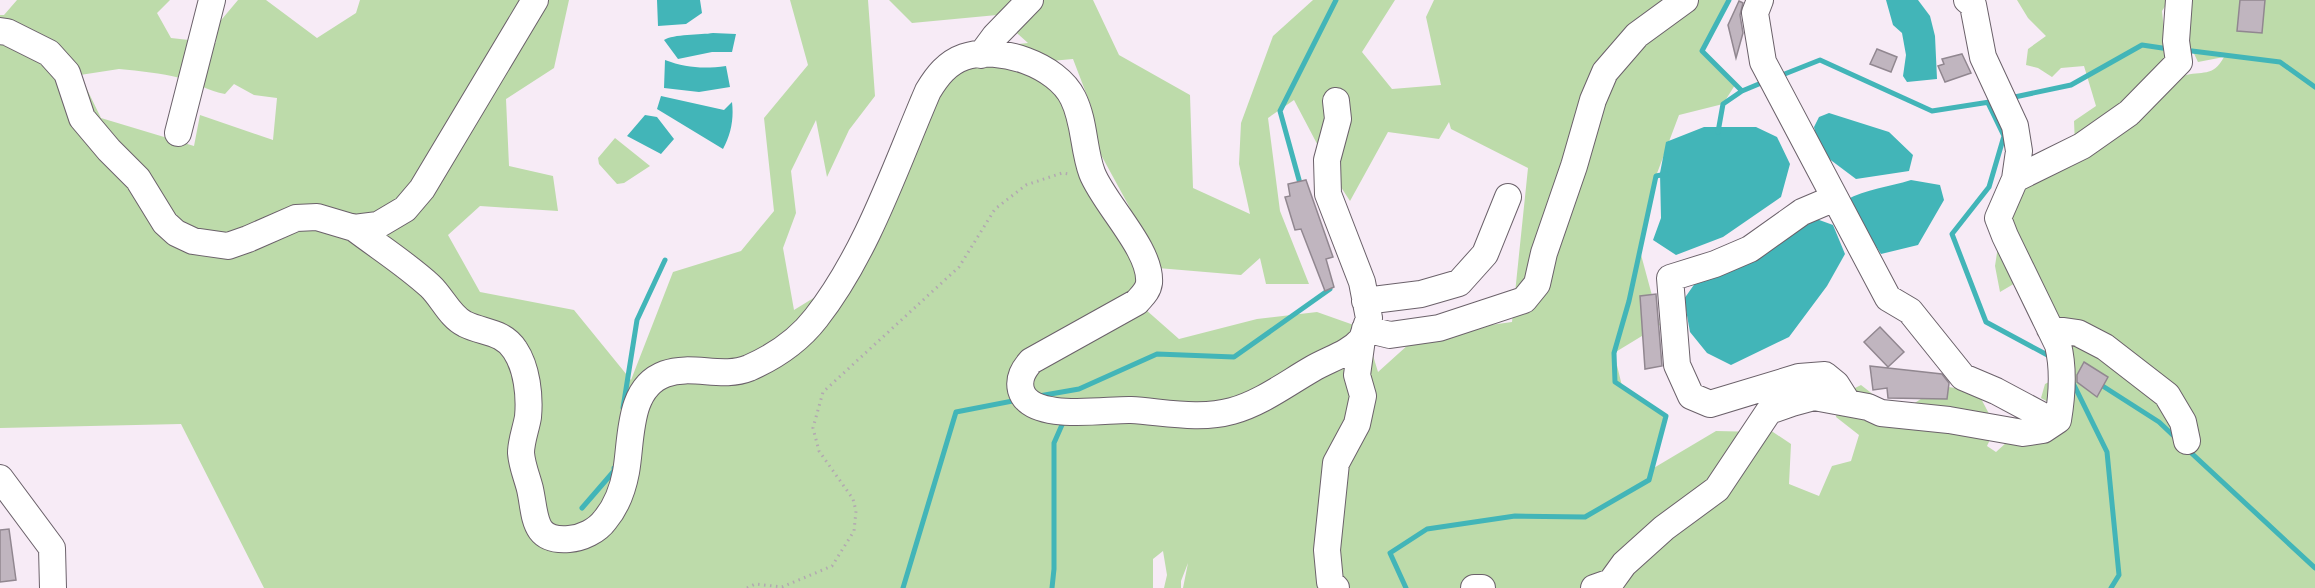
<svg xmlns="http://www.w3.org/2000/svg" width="2315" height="588" viewBox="0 0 2315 588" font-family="'Nunito Sans',sans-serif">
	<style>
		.green { fill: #bddbaa; fill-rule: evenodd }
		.water { fill: #42b5b8 }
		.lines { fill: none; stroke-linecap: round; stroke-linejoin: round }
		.stream { stroke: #42b5b8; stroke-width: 5 }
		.building { fill: #c0b5bf; stroke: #918790; stroke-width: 1.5 }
		.minor-casing { stroke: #6b616a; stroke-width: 28 }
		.path { stroke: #b2a8b1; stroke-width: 3; stroke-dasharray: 1.5 4.5; stroke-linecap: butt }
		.minor { stroke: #fff; stroke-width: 26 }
	</style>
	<rect width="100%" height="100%" fill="#f7ebf6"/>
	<path class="green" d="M17 0H170L157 13 171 38 216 43 217 25 238 0H266L317 38 356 13 360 0H569L554 68 506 99 509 166 553 176 558 211 480 206 448 235 480 292 574 310 631 380 673 272 741 251 774 211 764 118 808 65 790 0H868L875 96 849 130 827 177 816 120 791 171 796 213 783 248 794 310 846 278 911 95 964 50 1028 43 997 15 912 23 889 0H1093L1119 55 1190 95 1193 188 1250 214 1239 164 1241 123 1273 36 1313 0H1395L1362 52 1392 89 1441 85 1426 17 1434 0H1729L1702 51 1735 85 1723 104 1679 115 1656 176 1640 251 1660 325 1614 353 1622 386 1666 416 1652 469 1716 431 1760 432 1764 426 1791 444 1789 484 1819 496 1832 466 1851 461 1859 435 1836 417 1839 396 1861 385 1884 403 1910 406 1941 386 1977 391 1996 427 1987 446 1996 452 2050 403 2041 398 2045 384 2055 379 2050 363 2045 355 2047 343 2022 279 2000 292 1995 266 2006 194 2075 145 2074 121 2096 106 2084 66 2061 68 2052 77 2038 68 2026 65 2028 49 2046 36 2028 18 2017 0H2169L2162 11 2167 60 2152 91C2162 86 2173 79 2183 76 2202 70 2213 78 2224 57L2198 62 2187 39 2190 0H2315V588H1183L1188 563 1181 581V588H1164L1167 575 1163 551 1153 559V588H264L181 424 0 428V15H4ZM1073 59 1091 106 1067 113 1051 61ZM119 69C140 71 161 73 180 78 196 83 209 91 225 94L234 84 254 95 277 98 273 140 200 115 194 146 101 118 80 75ZM1294 100 1335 178 1350 201 1388 132 1439 139 1449 122 1451 129 1528 168 1512 322 1419 335 1378 372 1365 329 1317 312 1257 319 1179 339 1137 302 1146 267 1241 275 1260 258 1266 284H1309L1280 211 1268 118ZM1100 153 1130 208 1103 217 1080 177Z
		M615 138 650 166 624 183 617 184 599 164 598 158Z"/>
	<path class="water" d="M657 0H700L702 13 686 24 658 26Z
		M1886 0H1918L1930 16 1935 36 1937 79 1907 82 1903 76 1906 55 1902 33 1893 25Z
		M713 33 736 34 732 52H712L678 59 664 40C673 34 701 35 713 33Z
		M665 60C686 68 704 69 726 66L730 87 699 92 664 88Z
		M661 96 724 110 732 102C734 119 731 134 723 149L657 109Z
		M1829 113 1889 132 1913 155 1909 171 1856 179 1820 152 1814 127 1819 117Z
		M645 115 657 117 674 139 661 154 627 136Z
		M1704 127H1756L1777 137 1790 164 1781 197 1723 237 1676 255 1653 240 1661 218 1660 173 1666 142Z
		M1911 180 1940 185 1944 200 1918 245 1881 254 1846 200C1866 189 1889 187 1911 180Z
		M1811 217 1833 225 1845 254 1827 286 1789 337 1731 365 1707 353 1690 332 1684 299 1698 279Z"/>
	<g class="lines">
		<path class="stream" d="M1729 0 1702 51 1742 91 1766 81
			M2184 50 2280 62 2315 87
			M1777 77 1820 60 1932 111 1996 101
			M2010 98 2071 85 2142 45 2169 49
			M1988 103 2004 136 1989 187 1952 234 1986 322 2053 358
			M1718 132 1723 104 1742 91
			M1301 187 1280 111 1336 0
			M2072 381 2107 452 2119 575 2111 588
			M2098 383 2159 422 2178 440
			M1039 396 1079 389 1157 354 1234 357 1330 289 1328 283
			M623 408 637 320 665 260
			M2187 449 2315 568
			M582 508 614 471V468
			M903 588 956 412 1018 400
			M1052 588 1054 569V443L1065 418
			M1406 588 1390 553 1427 529 1515 516 1585 517 1649 480 1666 416 1615 382 1614 353 1629 301 1656 176 1666 174"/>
	</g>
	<path class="building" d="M2240 0H2265L2262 33 2237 31Z
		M1739 1 1743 3 1740 15 1743 33 1736 58 1728 25Z
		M1877 49 1897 57 1891 72 1870 64Z
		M1962 54 1971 73 1945 82 1938 66 1944 64 1942 59Z
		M1306 180 1333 257 1326 259 1334 287 1325 291 1301 229 1295 230 1285 197 1290 196 1288 184Z
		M1656 294 1662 366 1645 369 1640 296Z
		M1880 327 1904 352 1888 367 1864 342Z
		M2084 362 2108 377 2097 397 2077 382V375Z
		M1870 366 1942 374 1949 383 1947 399 1888 398 1887 388 1873 390Z
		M9 529 16 580 0 582V530Z"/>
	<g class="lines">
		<g class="minor-casing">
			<path id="minor" d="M1760 0 1755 13 1763 62 1888 298 1910 311 1963 377 1996 391 2054 422
				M0 31 7 32 49 53 67 73 82 118 109 150 138 179 165 223 176 233 193 241 228 246 248 239 296 218 317 217 354 228 378 225 405 209 422 189 535 0
				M981 55 995 36 1030 0
				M178 133 212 0
				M2015 179 2082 146 2129 113 2179 62 2176 41 2179 0
				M1835 198 1802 212 1750 249 1715 264 1670 278 1677 365 1691 396 1710 404 1799 377 1825 375 1836 384 1848 403
				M354 228C379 247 406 264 430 286 442 297 450 317 465 324 483 333 503 331 515 350 527 368 530 396 528 417 526 429 521 441 521 453 522 466 527 477 530 489 536 516 532 542 569 539 582 538 597 531 605 520 616 507 623 488 626 472 632 440 627 388 665 374 692 364 722 379 749 368 774 357 799 340 816 318 867 253 896 165 928 91 937 76 947 63 964 57 999 45 1057 65 1073 98 1085 122 1083 149 1092 173 1104 204 1152 250 1149 283 1148 291 1142 296 1137 302L1031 361C1024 369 1018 378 1021 390 1030 423 1106 409 1131 410 1164 412 1200 420 1232 411 1261 403 1286 384 1312 369 1329 359 1349 354 1362 339
				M1365 301 1421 294 1459 283 1485 254 1508 197
				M1365 329 1390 335 1439 328 1524 300 1537 284 1544 253 1574 166 1593 100 1605 72 1637 35 1685 0
				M2050 329 2078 333 2105 347 2167 395 2183 422 2187 441
				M0 478 52 548 53 588
				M1336 588 1330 582 1327 550 1336 463 1357 424 1363 396 1357 375 1362 339 1369 318 1362 282 1328 194 1327 160 1338 119 1336 101
				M1474 588H1482
				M1594 588 1611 582 1624 564 1664 528 1717 489 1769 411 1792 403 1814 397 1868 407 1881 413 1949 420 2023 433 2043 430 2058 420C2062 396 2064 369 2058 345L2005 236 1998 218 2015 179 2019 151 2015 126 1983 57 1973 5 1967 0"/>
		</g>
		<path class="path" d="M747 588 755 584 782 587 832 566 854 531 856 511 853 499 819 451 813 428 823 392 959 267 995 209 1026 185 1062 173 1069 174"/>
		<use href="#minor" class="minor"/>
	</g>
</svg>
